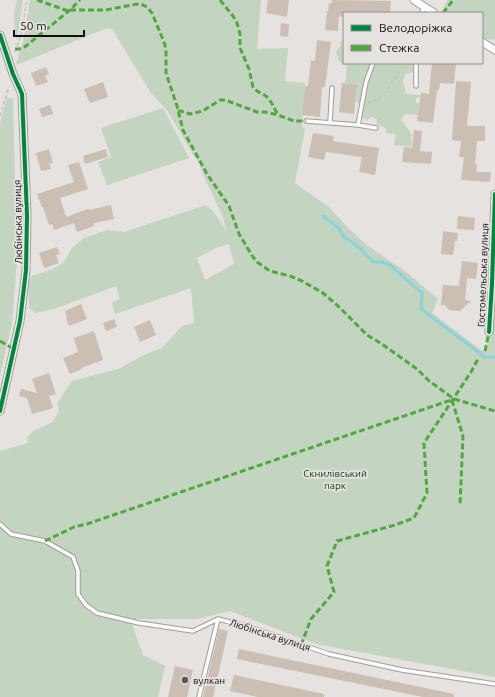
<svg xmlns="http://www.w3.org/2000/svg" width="495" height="697" viewBox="0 0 495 697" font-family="Ubuntu,sans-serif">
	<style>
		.green { fill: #c3d4c1; fill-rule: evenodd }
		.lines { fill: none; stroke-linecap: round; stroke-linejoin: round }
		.stream { stroke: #8bd3d8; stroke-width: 3 }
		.building { fill: #cbbeb3 }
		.service-casing { stroke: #a09e9c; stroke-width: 5.5 }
		.minor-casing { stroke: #a09e9c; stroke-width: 9 }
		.path { stroke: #c4c3c3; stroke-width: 1.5; stroke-dasharray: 4 2; stroke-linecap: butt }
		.service { stroke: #fbfbfa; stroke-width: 3.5 }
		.minor { stroke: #fbfbfa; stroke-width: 7 }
		.quiet { stroke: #51a841; stroke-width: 3; stroke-dasharray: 6 3; stroke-linecap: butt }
		.cycleway-casing { stroke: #e6e2df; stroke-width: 6 }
		.cycleway { stroke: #00873e; stroke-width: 4 }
		.poi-dot { fill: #5b5958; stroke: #e6e2df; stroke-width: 1.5 }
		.labels { text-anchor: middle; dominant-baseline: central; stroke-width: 3.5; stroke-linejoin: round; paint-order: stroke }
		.street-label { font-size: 10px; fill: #110f0f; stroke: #e6e2df }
		.park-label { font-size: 10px; fill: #054410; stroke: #e6e2df }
		.poi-label { font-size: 10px; fill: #110f0f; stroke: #e6e2df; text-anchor: start }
	</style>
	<rect width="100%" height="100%" fill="#e5e2e0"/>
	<path class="green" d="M17 0H23L18 32 16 39C14 25 13 13 17 0Z
		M30 0H261L257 49 288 48 285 81 305 83 302 127 305 129 295 183 329 207 351 231 368 246 405 271 438 299 432 313 481 350 485 351 489 335 495 252V677L316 644 230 611 197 619H130L143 655 165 666 158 697H0V451L28 443 27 438 33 431 53 422 59 410 57 404 72 381 118 369 146 354 162 348 182 326 194 323 191 288 115 314 112 303 120 299 116 286 54 309 36 313 29 308 28 283 32 276 53 269 64 262 72 248 84 238 107 230 124 232 206 205 213 211 223 225 227 235 223 217 202 172 198 161 194 156 167 110 151 93 112 29 107 28 16 65 23 41ZM229 244 234 264 205 280 197 258 216 248Z
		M448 0H495V39L491 40 482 38V13H445L443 8Z
		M340 41 344 42V63H413V72L406 74 403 81 406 94 421 95 420 98H416V103H419L418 115C411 115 405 111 401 119L412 135 411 147 394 145 396 134 386 133V128L376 124 377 119 371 117 368 120 360 117 363 107 356 101 357 85 345 83 347 66 339 61 336 52 341 45Z
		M7 98H13L17 260 12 323 0 376V124Z
		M163 108 189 158 107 185 98 162 111 157 101 128Z"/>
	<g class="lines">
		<path class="stream" d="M323 216 339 228 343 236 360 248 366 255 374 262H382L390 265 422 293 421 309 485 357H495"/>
	</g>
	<path class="building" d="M268 0H289L287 17 266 13Z
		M332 0 391 1 390 13H344V17L339 16 338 31 325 30 327 11H328L329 3H332Z
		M281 23 289 24 288 37 280 36Z
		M317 40 331 42 325 87H322L320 117 302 115 305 86H308L311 60 315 61Z
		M432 63H456L454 84 440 83 439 90H437L433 123 417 121 421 93 429 94Z
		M46 67 49 74 45 76 48 82 36 86 31 73Z
		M456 81 471 82 467 126H485V141H477L475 164H477L476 172H491L490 182 461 180 464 157H459L461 141 452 140Z
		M103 82 108 97 90 103 84 89Z
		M342 83 357 85 354 114 339 112Z
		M50 105 53 114 42 117 39 109Z
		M414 130 422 131 420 151 432 152 431 164 402 162 404 147 412 148Z
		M313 133 334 136 333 141 379 148 375 175 359 172 362 157 326 152 324 160 308 157Z
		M49 149 53 163H49L51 169 41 171 36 153Z
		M106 149 108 157 85 164 83 156Z
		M79 162 88 189 60 198 66 217 88 209 89 210 111 205 114 219 94 223V226L77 232 74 223 54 230 52 224 49 225 43 207H42L37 194 74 182 68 165Z
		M458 216 475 218 474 230 457 229Z
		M443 231 458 233 457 241H455L453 255 441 254Z
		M57 247 60 254 56 255 59 263 44 268 39 253Z
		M462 261 478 263 476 279 467 278 465 300 471 301 460 311 449 310 445 305H441L443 285 459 286Z
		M81 304 87 319 69 326 66 318 67 317 65 311Z
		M114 319 117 327 106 331 103 323Z
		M150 320 156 335 140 342 134 327Z
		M94 331 103 360 81 368 82 369 70 374 63 358 78 352 74 338Z
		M49 373 56 394 49 396 53 408 32 414 27 398 19 396 21 389 37 393 32 379Z
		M219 629 228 631 213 697H203Z
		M239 649 454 694V697H423L237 659Z
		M175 666 193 670 187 697H168Z
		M234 675 324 694V697H258L230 691Z"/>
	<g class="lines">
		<g class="service-casing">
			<path id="service" d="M422 13 423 6
				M416 86V63
				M306 121 358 125 366 82 373 63
				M330 122 332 88
				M358 125 376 128
				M0 524 11 534 45 541 73 557 78 571V594L86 605 97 613 139 623 193 631 218 619 246 626 329 654 402 670 495 684
				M199 697 218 619"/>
		</g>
		<g class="minor-casing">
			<path id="minor" d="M414 0 434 13
				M0 35 13 74 22 94 27 216 26 270 20 321 0 411
				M482 42 495 50
				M489 332 492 284 495 194"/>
		</g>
		<path class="path" d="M15 52 21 35 27 0
			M368 103C387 99 393 75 407 63
			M0 116 9 87
			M479 357 485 351"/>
		<use href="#service" class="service"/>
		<use href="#minor" class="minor"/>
		<path class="quiet" d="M37 0 68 11
			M220 0 233 16 237 23 240 34V48L249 69 253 87 257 91 266 96 271 102 278 115
			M70 10H106L137 4 143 5 147 7 152 13 164 42 166 49V73L177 106 183 130 207 174 229 206 239 234 253 257 257 262 270 271 290 276 302 281 323 293 338 306 367 335 382 344 417 369 428 380 454 399 495 411
			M443 13 453 0
			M15 49H19L26 46 70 10 80 0
			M178 111H181L190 114 203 111 220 100H225L257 112H265L278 115 294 121H306
			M0 341 14 349
			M485 351 489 332 492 331
			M452 400 463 436 460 505
			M45 541 74 527 87 524 454 399
			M301 645 311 619 334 592 327 566 337 541 395 525 414 518 427 493 424 443 471 372 479 357"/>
		<g class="cycleway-casing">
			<path id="cycleway" d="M0 35 13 74 22 94 27 216 26 270 20 321 0 411
				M489 332 492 284 495 194"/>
		</g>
		<use href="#cycleway" class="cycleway"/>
	</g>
	<circle class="poi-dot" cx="185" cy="680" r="4"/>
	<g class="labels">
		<g class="street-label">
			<text transform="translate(18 222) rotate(-91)">Любінська вулиця</text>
			<text transform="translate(483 275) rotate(-88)">Гостомельська вулиця</text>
			<text transform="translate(270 635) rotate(18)">Любінська вулиця</text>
		</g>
		<g class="park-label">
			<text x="335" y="473">Скнилівський<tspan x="335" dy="12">парк</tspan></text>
		</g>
		<g class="poi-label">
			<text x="193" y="680">вулкан</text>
		</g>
	</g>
	<rect x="343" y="12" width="140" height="52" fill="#e6e2df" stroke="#918e8c"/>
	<rect x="351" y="25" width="20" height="6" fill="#00873e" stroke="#918e8c"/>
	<text x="379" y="32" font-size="12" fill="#110f0f">Велодоріжка</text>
	<rect x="351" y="45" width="20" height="6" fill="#51a841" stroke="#918e8c"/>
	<text x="379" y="52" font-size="12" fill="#110f0f">Стежка</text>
	<path d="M14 30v6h70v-6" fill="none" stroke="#110f0f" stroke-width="2"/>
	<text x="20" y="30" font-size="12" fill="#110f0f" stroke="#e6e2df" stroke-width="3" paint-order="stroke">50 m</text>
</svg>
